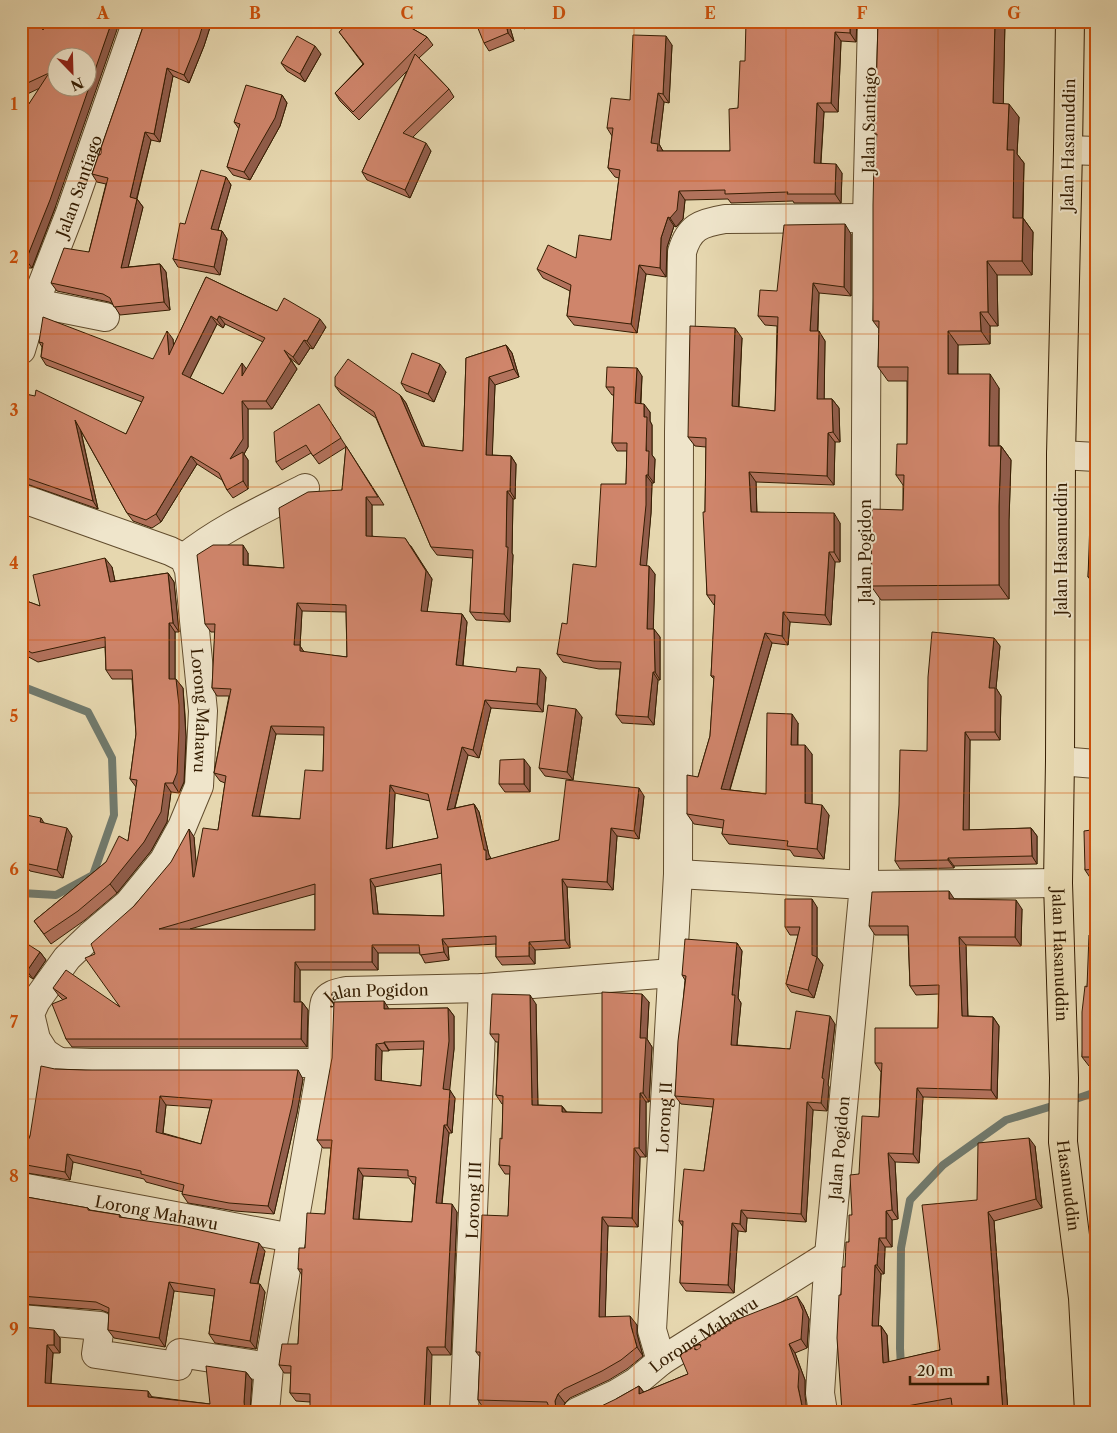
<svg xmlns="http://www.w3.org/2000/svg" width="1117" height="1433" viewBox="0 0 1117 1433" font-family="'Libre Caslon Text',serif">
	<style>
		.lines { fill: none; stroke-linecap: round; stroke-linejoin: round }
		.stream { stroke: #717a6d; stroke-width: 8 }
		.minor-casing { stroke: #614c2d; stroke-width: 30 }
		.highway-casing { stroke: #351d02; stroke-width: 30 }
		.minor { stroke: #efe5cb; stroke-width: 28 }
		.highway { stroke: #e6d7af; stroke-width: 28 }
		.wall { fill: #b2725c; stroke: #351d02; fill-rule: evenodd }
		.shaded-wall { fill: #915d4b; stroke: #351d02 }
		.building { fill: #cf856b; stroke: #351d02; fill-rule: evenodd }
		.grid { fill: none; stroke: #cd500a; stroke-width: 1; stroke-opacity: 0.55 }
		.labels { text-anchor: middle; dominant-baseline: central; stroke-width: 4; stroke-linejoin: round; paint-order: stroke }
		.street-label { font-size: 16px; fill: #351d02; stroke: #efe5cb }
		.neatline { fill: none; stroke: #cd500a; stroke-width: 2 }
		.grid-label { font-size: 16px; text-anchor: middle; font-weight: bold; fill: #cd500a }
	</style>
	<rect width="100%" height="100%" fill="#e6d7af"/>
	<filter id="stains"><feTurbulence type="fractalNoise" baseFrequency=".004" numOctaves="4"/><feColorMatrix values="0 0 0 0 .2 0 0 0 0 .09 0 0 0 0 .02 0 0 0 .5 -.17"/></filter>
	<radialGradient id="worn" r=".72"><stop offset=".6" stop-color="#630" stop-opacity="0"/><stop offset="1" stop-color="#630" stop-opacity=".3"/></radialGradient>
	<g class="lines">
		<path class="stream" d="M21 686 88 712 112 758 114 815 93 875 56 895 21 893
			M1070 1101 1096 1092
			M901 1367 900 1348 901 1248 910 1200 943 1165 1006 1120 1059 1104"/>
		<g class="minor-casing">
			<g id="minor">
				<path d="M872 21 867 218 864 885 1058 883"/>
				<path d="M1068 150 1096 151"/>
				<path d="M35 303 105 317"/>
				<path id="s1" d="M21 350 35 303 70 213 137 21"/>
				<path d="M1061 455 1096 457"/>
				<path id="s2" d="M21 498 170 551 184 558 189 570 203 711 199 786 182 827 164 860 128 904 90 936 67 958 36 1001 30 1014 36 1039 45 1053 54 1059"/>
				<path d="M184 558C220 529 264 509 305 488"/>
				<path d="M1060 761 1096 764"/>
				<path d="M678 874 864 885 829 1255 820 1393 823 1412"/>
				<path d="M21 1141 34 1058 39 1056 62 1062 91 1063H322"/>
				<path id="s3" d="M21 1187 292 1238"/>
				<path d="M21 1319 100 1326 96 1354 178 1366 180 1353 269 1367"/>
				<path id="s4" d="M661 1361 652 1330 678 874 679 432 682 252C689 227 701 223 725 219L867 218"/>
				<path id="s5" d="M265 1412 269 1367 322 1063C323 1053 322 1007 325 1002 329 994 338 993 346 991L483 988 672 973"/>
				<path id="s6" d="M464 1412 483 988"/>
				<path id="s7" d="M577 1412 616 1394 636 1382 661 1361 829 1255"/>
			</g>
		</g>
		<g class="highway-casing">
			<g id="highway">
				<path id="s8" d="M1070 21 1068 150 1061 455 1060 761 1058 883 1064 1078 1063 1142 1083 1298 1089 1412"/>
			</g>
		</g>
		<use href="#minor" class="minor"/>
		<use href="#highway" class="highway"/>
	</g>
	<path class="wall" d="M21 21 44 29 48 21 55 208 32 268H21V116L40 88 21 97Z
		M145 21H212L204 46 189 83 173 76 160 142 151 140 137 199 143 207 128 267 160 264 166 272 170 310 120 315 113 304 109 302 57 291 51 283 89 252 106 184 97 182 92 174Z
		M343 21H399L427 37 433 45 419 58 449 89 454 97 413 137 431 151 410 198 367 180 362 172 407 71 359 120 340 101 335 93 363 64 339 32 347 25Z
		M508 21 514 41 489 51 484 43Z
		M519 21H545L524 29Z
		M857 21 856 42 841 41 838 112H824L821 163 842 173 841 203H794L793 201 731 203 728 199 685 200 683 219 676 227 674 226 667 247 666 277 646 274 637 333 574 325 567 316 570 291 543 278 537 269 576 258 611 240 619 178 615 177 608 168 612 136 607 128 630 100 672 45 669 103 664 102 659 144 663 151H730L738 108 745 61Z
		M878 21H1005L1003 103 1019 117 1017 154 1024 163 1023 218 1033 232 1032 275H997L998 326H990V344L958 345V374L999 388V446H1001L1011 460 1009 520V599L881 600 871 586 903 510V485L896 475 907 444V381H888L878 367 879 329 873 321 877 137 875 134Z
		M321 54 305 82 287 71 281 63Z
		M282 95 287 103 280 126 250 180 233 175 227 167 239 129 234 122Z
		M226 177 231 185 218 230 222 231 227 239 220 275 178 267 173 259 185 224Z
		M851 234V296L819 293 818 331 825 341 824 399H832L839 408 840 442H835L834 485 756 482 757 512 840 523V562H835L831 625 790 622 788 645 772 643 730 790 766 794 798 723V745L812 754V804L829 815 824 859 794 856 790 850 729 844 722 834 723 828 694 824 687 814 710 736 714 679 711 676 715 605H714L707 595 705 512 706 447 695 446 688 437 742 338 739 407 775 411 777 326 765 325 758 316 777 291Z
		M206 277 277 311 326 327 313 349 310 348 299 365 290 358 297 369 272 409H248V447L244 454 248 460V489L233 498 227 490 222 480 197 464 161 522 152 528 133 521 127 513 81 431 98 509 21 482V393L126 434 142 402 46 365 41 357 42 347 39 342 153 359 173 339V347ZM217 324 223 328 225 324 263 342 247 369 223 394 190 378Z
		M506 345 512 353 519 377 495 385 492 455 511 456 516 464 515 499H513L512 553 513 555 510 622 476 620 470 612 473 558 437 555 431 547 376 418 341 394 335 386 400 395 406 403 424 447 463 451 466 358Z
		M446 372 434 402 406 391 401 383Z
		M642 376 641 403 650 412V421L652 425V455L655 459 654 483H652L651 513 646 565 655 574 653 629 660 637V680H658L654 725 622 723 616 715 620 669H599L563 662 557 654 567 624 596 567 626 484 627 451H617L612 443 614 395H612L606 387Z
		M1096 399V440L1090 432Z
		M324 412 384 505H372V536L411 546 432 579 427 612 462 614 467 622 463 666 546 677 543 712 491 708 479 758 468 755 455 808 474 804 479 812 489 855 491 859 559 840 644 796 639 839 617 836 613 890 567 887 570 948 535 950V964L502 965 496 957V944L448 947 449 960 425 963 420 953H378V970H300V1002H302L308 1010 307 1047H72L66 1039 63 1000 59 996 53 988 119 1006 95 954 134 906 194 837 196 864 218 830 225 783 220 781 214 773 229 696H217L212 688 215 632H211L205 624 248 553V565L284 568 342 490 346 447 319 464 311 453 282 470 276 462ZM302 611 346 612 347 657 304 652 300 646ZM276 734 324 735 323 771 300 819 259 816ZM395 793 430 801 438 838 392 848ZM442 873 444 916 378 914 375 887ZM315 894V930L190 929 300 898Z
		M1096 461V586L1088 577Z
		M112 567 115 581 168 573 174 582 179 632H175V679L183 688 185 714 186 737 184 782 179 793 171 792 167 822 151 851 117 893 85 920 51 944 34 921 106 862 128 841 136 787 130 779 136 734 132 679H112L106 670 105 647 38 662 21 653V599L40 606Z
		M994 638 1000 646 996 688 1001 696 1000 740H970L969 830 1031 828 1037 836V864L954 866V868L900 869 895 861Z
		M1096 680V747L1090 739Z
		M582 717 573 780 545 776 539 768Z
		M530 767V792H505L499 784Z
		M1096 769V1066H1089L1082 1057 1087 987 1093 935 1094 879H1091L1085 870 1091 830Z
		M21 814 72 836 63 878 30 871 24 863 21 862Z
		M955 899 1022 909 1021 946 966 945 968 1016 993 1017 999 1026 997 1099 923 1097 919 1163 895 1162 898 1219 892 1220V1247H885L884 1274H881L878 1326H881L887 1335 889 1362 940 1350 977 1200 1035 1146 1042 1208 994 1221 1008 1412H953L952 1408 933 1412H842L841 1295 849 1242 852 1215 859 1174 879 1117 881 1072 875 1063 938 1028 939 994 916 995 910 986 908 935H875L869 926Z
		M817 907V957L823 965 814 998 791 992 786 984 798 935H790L785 927Z
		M737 943 742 951 738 998 741 1003 737 1045 790 1049 835 1024 828 1085 829 1087 827 1111 813 1110 806 1222 747 1218 746 1232 738 1231 734 1293 686 1291 680 1283 683 1227 679 1221 704 1171 713 1107 681 1104 675 1096 685 980 682 975Z
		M21 945 40 952 46 960 33 979 21 971Z
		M649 1002 647 1039 652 1047 649 1102H646V1157H640L638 1227 608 1226 605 1317 637 1325V1334L643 1356 627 1369 609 1380 570 1398 565 1403 562 1410 551 1411 484 1409 478 1400 480 1357 476 1352 508 1216 510 1174H505L499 1165 502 1139 503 1104H502L496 1095 498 1042H496L490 1034 536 1004 538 1105 562 1106 567 1112 602 1113Z
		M448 1008 454 1016V1049L449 1090 455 1098 452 1133H449L442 1204 457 1212 451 1355H432L310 1402 296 1401 290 1393 291 1373H284L279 1365 298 1344 302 1275 298 1269 305 1248 325 1214 331 1148H323L317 1140 389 1009ZM424 1049 421 1086 381 1081 382 1051H389V1050ZM363 1176 409 1178 413 1184H415L412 1222 359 1219Z
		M55 1069 303 1079 297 1113 274 1214 235 1211 188 1203 182 1194 183 1192 146 1182 144 1179 73 1162 70 1180 21 1172V1147L27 1143 30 1136ZM166 1105 210 1108 201 1144 163 1133Z
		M21 1196 88 1208 90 1210 120 1215 121 1217 265 1251 258 1284 265 1292 256 1349 215 1343 209 1334 214 1296 174 1291 165 1347 114 1338 108 1330 109 1313 101 1310 21 1304Z
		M803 1305 809 1319 807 1348 795 1353 805 1380V1395L616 1399 639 1386 644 1392 688 1374Z
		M21 1327 60 1338V1353H53L51 1384 210 1404 246 1372 252 1380 249 1411 21 1412Z"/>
	<path class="shaded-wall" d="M112 21H120L55 208 32 268 26 260Z
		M204 21H212L204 46 189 83 184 75Z
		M505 21H508L514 41 508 33Z
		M850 21H857L856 42 850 33Z
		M995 21H1005L1003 116 993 103Z
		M835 32 841 41 838 112 831 103Z
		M666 36 672 45 669 103 663 94Z
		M315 46 321 54 305 82 300 74Z
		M167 68 173 76 160 142 154 134Z
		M658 93 664 102 659 144 664 153 663 160 651 143Z
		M282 95 287 103 280 126 250 180 244 172Z
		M817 103 824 112 820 172 814 163Z
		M1009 104 1019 117 1017 154 1024 163 1022 232 1013 218 1007 150Z
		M145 132 151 140 135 205 130 197Z
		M426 143 431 151 410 198 405 190Z
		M836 164 842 173 841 203 835 194Z
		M226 177 231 185 216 237 211 229Z
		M679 191 685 200 683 219 676 227 670 218Z
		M137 199 143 207 126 276 121 268Z
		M668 217 674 226 667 247 666 277 660 268 661 238Z
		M1023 218 1033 232 1032 275 1022 261Z
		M845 224 851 234V296L844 287Z
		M222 231 227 239 220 275 214 267Z
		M987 261 997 275 998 326 988 312Z
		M160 264 166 272 170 310 164 302Z
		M639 265 646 274 637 333 631 324Z
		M813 283 819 293 817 341 810 331Z
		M980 312 990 326V344L981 331Z
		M211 316 217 324 188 382 182 374Z
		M219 316 225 324 223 328 217 320Z
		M320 319 326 327 313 349 307 341Z
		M735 328 742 338 738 416 732 406Z
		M167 331 173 339 175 363 169 355Z
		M819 331 825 341 824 409 817 399Z
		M948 331 958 345 957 388 948 374Z
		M304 340 310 348 299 365 293 357Z
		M506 345 512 353 519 377 514 369Z
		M284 350 297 369 272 409 266 401Z
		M242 363 248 371 242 376Z
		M440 364 446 372 434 402 428 394Z
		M637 368 642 376 640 411 635 403Z
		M990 374 999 388 998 459 989 446Z
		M489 377 495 385 492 463 486 455Z
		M400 395 406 403 428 454 422 446Z
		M832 399 839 408 840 442 833 432Z
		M242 401 248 409V447L244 454 248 460V489L230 459Z
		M644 404 650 412V421L652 425V455L655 459 654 483 648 475 644 417Z
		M75 420 80 428 98 509 93 501Z
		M828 433 835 442 834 485 827 476Z
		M1001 446 1011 460 1009 520V599L999 585V506Z
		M191 456 197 464 161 522 156 514Z
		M511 456 516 464 515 499 510 491Z
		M749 472 756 482 757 521 751 512Z
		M646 475 652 483 651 513 646 573 640 565Z
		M507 491 513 499 512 553 513 555 510 622 504 614Z
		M366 497 372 505V544L366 536Z
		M834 513 840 523V562L834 552Z
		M405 538 432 579 426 619 421 611Z
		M243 545 248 553V573L243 565Z
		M829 552 835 562 831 625 825 615Z
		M105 558 112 567 117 591 110 582Z
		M649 566 655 574 653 637 647 629Z
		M168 573 174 582 179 632 173 623Z
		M297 603 302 611 300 646 305 653V659L294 645Z
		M783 612 790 622 788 645 782 636Z
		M462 614 467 622 462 673 456 665Z
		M169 623 175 632V689L169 679Z
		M654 629 660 637V680L655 672Z
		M765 633 772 643 727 799 721 789Z
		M994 638 1000 646 996 688 1001 696 1000 740 995 732 989 688Z
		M540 669 546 677 543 712 537 704Z
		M653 672 658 680 654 725 648 717Z
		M176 679 183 688 186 737 184 782 179 793 173 783Z
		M485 700 491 708 479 758 473 750Z
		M576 709 582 717 573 780 567 772Z
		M792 714 798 723 797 754 791 745Z
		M271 726 276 734 258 824 252 816Z
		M965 732 970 740 969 838 963 830Z
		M805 745 812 754V813L805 803Z
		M462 747 468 755 452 818 447 810Z
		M524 759 530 767V792L524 784Z
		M165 783 171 792 167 822 151 851 117 893 110 884Z
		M390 785 395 793 392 857 386 849Z
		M639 788 644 796 639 839 634 831Z
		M474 804 479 812 489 855 491 858 486 860Z
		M822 805 829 815 824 859 817 849Z
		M41 818 46 826 40 822Z
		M67 828 72 836 63 878 57 870Z
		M611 828 617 836 613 890 607 882Z
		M1031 828 1037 836V864L1032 856Z
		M189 829 194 837 198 885 193 877Z
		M948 858 954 866V868L948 860Z
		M370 879 375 887 379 922 373 914Z
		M562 879 567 887 570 948 565 940Z
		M949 891 955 900 949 899Z
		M812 899 817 907V957L823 965 814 998 808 990Z
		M1016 900 1022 909 1021 946 1015 937Z
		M959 937 966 945 968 1025 962 1016Z
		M442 939 448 947 449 960 444 952Z
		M529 942 535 950V964L529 956Z
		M737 943 742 951 738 998 741 1003 736 1053 731 1045 732 995Z
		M372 945 378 953V970L372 962Z
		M40 952 46 960 33 979 27 971Z
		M295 962 300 970V1010L294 1002Z
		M642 994 649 1002 647 1039 652 1047 649 1102 643 1093 640 1038Z
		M530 995 536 1004 538 1114 532 1105Z
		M384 1001 389 1009H384Z
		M302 1002 308 1010 307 1047 301 1039Z
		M448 1008 454 1016V1049L449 1097 443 1089Z
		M830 1016 835 1024 828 1085 829 1087 827 1111 821 1103 822 1078Z
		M993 1017 999 1026 997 1099 991 1090Z
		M384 1042 389 1050V1051L384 1043Z
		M376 1044 382 1051 381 1088 375 1080Z
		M298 1070 303 1079 297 1113 274 1214 268 1206Z
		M917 1088 923 1097 919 1163 913 1154Z
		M450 1090 455 1098 452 1133 447 1125Z
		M640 1093 646 1102V1157L639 1148Z
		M160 1096 166 1105 162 1140 156 1132Z
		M807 1102 813 1110 806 1222 801 1214Z
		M562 1106 568 1115 562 1112Z
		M444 1125 449 1133 441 1211 436 1203Z
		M1029 1138 1035 1146 1042 1208 1036 1199Z
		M634 1148 640 1157 638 1227 632 1218Z
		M888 1153 895 1162 898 1219 892 1210Z
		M67 1154 73 1162 70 1180 65 1172Z
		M358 1168 363 1176 358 1227 353 1219Z
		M452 1204 457 1212 451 1355 445 1347Z
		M741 1210 747 1218 746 1232 740 1224Z
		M886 1211 892 1220V1247L886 1238Z
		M988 1212 994 1221 1008 1412H1003Z
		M602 1217 608 1226 605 1326 599 1317Z
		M732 1223 738 1231 734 1293 728 1285Z
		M879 1238 885 1247 884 1274 877 1265Z
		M259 1243 265 1251 256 1291 250 1283Z
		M875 1265 881 1274 878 1335 872 1326Z
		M169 1282 174 1291 165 1347 159 1338Z
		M260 1284 265 1292 256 1349 250 1341Z
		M797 1296 803 1305 809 1319 807 1348 801 1339Z
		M630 1316 637 1325V1334L643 1356 637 1347 631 1326Z
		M881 1326 887 1335 889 1372 883 1363Z
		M54 1330 60 1338V1353L54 1345Z
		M789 1344 795 1353 805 1380V1395L807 1412H804L802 1406Z
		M47 1345 53 1353 50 1392 45 1383Z
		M427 1347 432 1355 430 1412H424Z
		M246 1372 252 1380 250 1412H244V1402Z
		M639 1386 645 1394H639Z
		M148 1391 154 1400 148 1397Z
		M558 1394 565 1403 562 1410V1412H558L556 1409 555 1401Z"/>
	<path class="building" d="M21 21H38L43 30 48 21H112L50 200 26 260H21V116L49 73 21 86ZM58 58H88V88H58Z
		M145 21H204L199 38 184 75 167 68 154 134 145 132 130 197 137 199 121 268 160 264 164 302 114 307 110 298 103 294 51 283 64 248 89 252 108 178 92 174Z
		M345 21H399L427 37 353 112 335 93 364 64 339 32 348 24Z
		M475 21H505L508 33 484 43Z
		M746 21H850V33L835 32 831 103H817L814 163 836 164 835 194H787L788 192 725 194V190L679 191 677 210 670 218 668 217 661 238 660 268 639 265 631 324 567 316 571 285 537 269 548 245 576 258 579 235 611 240 620 170 608 168 613 128H607L611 98 630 100 633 35 666 36 663 94 658 93 651 143 658 144 657 151H730L729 109 738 108 740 61H745Z
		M878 21H995L993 103 1009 104 1007 150H1014L1013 218H1023L1022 261H987L988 312H980L981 331H948V374H990L989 446H1001L999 506V585L871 586 872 509 903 510 904 475H896L897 444H907L908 367H878L879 321H873V205L874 159 877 134H875Z
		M297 36 315 46 300 74 281 63Z
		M415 54 449 89 403 133 426 143 405 190 362 172Z
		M246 85 282 95 275 118 244 172 227 167 240 124 234 122Z
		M201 170 226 177 211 229 222 231 214 267 173 259 180 223 185 224Z
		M1095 201H1096V233H1094Z
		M845 224 844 287 813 283 810 331H819L817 399H832L833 432 828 433 827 476 749 472 751 512 834 513V552H829L825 615 783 612 782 636 765 633 721 789 766 794 767 713 792 714 791 745H805V803L822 805 817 849 787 846 788 841 722 834 724 820 687 814V775L698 777 710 736 714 676H711L715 595H707L703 512H705L706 438 688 437 690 326 735 328 732 406 775 411 778 317 758 316 760 290 777 291 784 225Z
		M206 277 277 311 284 298 320 319 307 341 304 340 293 357 284 350 291 361 266 401H242L243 439 230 459 243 452V481L227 490 219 473 191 456 156 514 146 520 127 513 75 420 93 501 21 476V393L35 396 36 390 126 434 144 397 41 357 43 343 39 342 43 317 153 359 167 331 169 355ZM211 316 217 320 219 316 265 338 242 376V363L223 394 182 374Z
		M506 345 514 369 489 377 486 455 511 456 510 491H507L506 547H508L504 614 470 612 473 550 431 547 374 412 335 386V377L348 359 400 395 422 446 463 451 466 358Z
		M412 353 440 364 428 394 401 383Z
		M607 367 637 368 635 403 644 404V417H647L646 451H649L648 475H646V505L640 565 649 566 647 629H654L655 672H653L648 717 616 715 621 662 593 661 557 654 562 623 567 624 573 564 596 567 601 484H626L627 443H612L614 387H606Z
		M1091 399H1096V434L1090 432Z
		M319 404 341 438 313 456 306 445 276 462 274 432Z
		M346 446 378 497H366V536L405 538 426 571 421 611 462 614 456 665 516 672 517 667 540 669 537 704 485 700 473 750 462 747 447 810 474 804 484 850H486V860L559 840 566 780 639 788 634 831 611 828 607 882 562 879 565 940 529 942V956L496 957V936L442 939 444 952 420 955 419 945H372V962H295L294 1002H302L301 1039H66L52 1004 67 998 53 988 66 970 120 1007 85 958 95 954 91 944 134 906 171 862 189 829 193 877H194L203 828 218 830 226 776 214 773 231 689 212 688 215 624H205L197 555 213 545H243V565L284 568 279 508 308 492 342 490ZM297 603 346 605 347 657 300 651V645H294ZM271 726 324 727 323 771 305 770 300 819 252 816ZM390 785 428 794 438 838 386 849ZM441 864 444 916 373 914 370 879ZM315 884V930L159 929Z
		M1096 461V577H1088L1090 521H1092L1094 462Z
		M105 558 110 582 168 573 173 623H169V679H176L179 705V728L177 773 173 783H165L161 812 144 842 110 884 78 911 44 934 34 921 106 862 119 836 128 841 137 780 130 779 136 734 132 670H106L105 637 32 653 21 647V599L40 606 33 575Z
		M932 632 994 638 989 688H995V732H965L963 830 1031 828 1032 856 948 858V860L895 861 899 805 900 750 927 751 928 677Z
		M1090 680H1096V741L1090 739Z
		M548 705 576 709 567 772 539 768Z
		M524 759V784H499L500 760Z
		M1096 769V1057H1082V1012L1085 986 1087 987 1089 935H1093L1094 869 1085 870 1084 831 1091 830V770Z
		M21 814 41 818 40 822 67 828 57 870 24 863 25 856 21 855Z
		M949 891V899L1016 900 1015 937H959L962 1016 993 1017 991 1090 917 1088 913 1154 888 1153 892 1210 886 1211V1238H879L877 1265H875L872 1326H881L883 1363 940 1350 922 1205 977 1200 978 1143 1029 1138 1036 1199 988 1212 1003 1412H953L951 1398 885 1410V1412H842L837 1338 839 1295H841L842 1267H845L846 1242H849V1215H852L850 1175 859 1174 862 1116 879 1117 882 1063H875V1028H938L939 985 910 986 908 926H869L872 892Z
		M785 899H812V955L817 957 808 990 786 984 800 927H785Z
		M685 939 737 943 732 995H735L731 1045 790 1049 796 1011 830 1016 822 1078 824 1079 821 1103 807 1102 801 1214 741 1210 740 1224 732 1223 728 1285 680 1283 683 1221H679L684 1169 704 1171 714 1099 675 1096 678 1041 686 976 682 975Z
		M21 945H29L40 952 27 971 21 966Z
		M602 992 642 994 640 1038H646L643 1093H640L639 1148H634L632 1218 602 1217 599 1317 630 1316 631 1326 637 1347 621 1360 602 1371 564 1389 558 1394 555 1401 556 1409 559 1412H551L547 1402 478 1400 480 1352H476L482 1215 508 1216 510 1166 499 1165 500 1138 502 1139 503 1096 496 1095 499 1034H490L492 994 530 995 532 1105 562 1106V1112L602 1113Z
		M384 1001V1009L448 1008 449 1041 443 1089 450 1090 447 1125H444L436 1203 452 1204 445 1347H427L424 1412H310V1394L290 1393 291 1366 279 1365 282 1344H298L302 1269H298L299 1248H305L307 1213 325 1214 332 1140H317L332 1058 334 1002ZM424 1041 421 1086 375 1080 376 1044 384 1043V1042ZM358 1168 408 1170V1176L416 1177 412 1222 353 1219Z
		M41 1066 55 1069 85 1070H298L292 1105 268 1206 229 1203 182 1194 184 1185 141 1174V1171L67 1154 65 1172 21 1164V1147L27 1143 30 1136ZM160 1096 212 1100 201 1144 156 1132Z
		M21 1196 88 1208V1210L120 1215 119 1217 182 1226 259 1243 250 1283 260 1284 250 1341 209 1334 215 1289 169 1282 159 1338 108 1330 109 1308 96 1302 21 1296Z
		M797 1296 803 1311 801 1339 789 1344 799 1371 798 1387 802 1406 804 1412H589L616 1399 639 1386V1394L688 1374 680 1355 733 1321Z
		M21 1327 54 1330V1345H47L45 1383 148 1391V1397L210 1404 206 1366 246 1372 244 1402 245 1410 244 1412H21Z"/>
	<path class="grid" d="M179 21V1412M331 21V1412M483 21V1412M634 21V1412M786 21V1412M938 21V1412M21 181H1096M21 334H1096M21 487H1096M21 640H1096M21 793H1096M21 946H1096M21 1099H1096M21 1252H1096"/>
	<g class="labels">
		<g class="street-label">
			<text transform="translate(869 120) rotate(-89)">Jalan Santiago</text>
			<text transform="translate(1068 145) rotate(-89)">Jalan Hasanuddin</text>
			<text stroke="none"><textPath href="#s1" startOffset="174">Jalan Santiago</textPath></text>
			<text transform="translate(1061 549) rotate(-90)">Jalan Hasanuddin</text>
			<text transform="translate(865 551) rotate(-90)">Jalan Pogidon</text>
			<text stroke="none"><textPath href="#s2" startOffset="328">Lorong Mahawu</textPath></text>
			<text stroke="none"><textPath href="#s8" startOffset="934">Jalan Hasanuddin</textPath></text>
			<text stroke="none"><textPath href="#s5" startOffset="470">Jalan Pogidon</textPath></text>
			<text stroke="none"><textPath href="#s4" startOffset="245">Lorong II</textPath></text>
			<text transform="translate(839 1148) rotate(-85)">Jalan Pogidon</text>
			<text stroke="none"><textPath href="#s8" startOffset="1165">Hasanuddin</textPath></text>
			<text stroke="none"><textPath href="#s6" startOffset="212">Lorong III</textPath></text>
			<text stroke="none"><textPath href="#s3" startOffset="138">Lorong Mahawu</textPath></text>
			<text stroke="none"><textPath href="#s7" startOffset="149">Lorong Mahawu</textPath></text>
		</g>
	</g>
	<rect width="1117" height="1433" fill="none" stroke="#e6d7af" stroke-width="55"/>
	<g transform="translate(72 72) rotate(157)"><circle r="24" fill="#efe5cb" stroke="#a5957b"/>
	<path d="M0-4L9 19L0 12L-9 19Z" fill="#8f2418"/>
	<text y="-8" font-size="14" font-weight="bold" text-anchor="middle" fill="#351d02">N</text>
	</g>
	<path d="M910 1376v8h78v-8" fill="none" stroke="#351d02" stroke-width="2.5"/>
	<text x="917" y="1376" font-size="15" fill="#351d02" stroke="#efe5cb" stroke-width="4" paint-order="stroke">20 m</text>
	<rect x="28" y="28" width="1062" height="1378" class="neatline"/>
	<g class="grid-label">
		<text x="103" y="19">A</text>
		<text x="255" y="19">B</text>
		<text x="407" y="19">C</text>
		<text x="559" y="19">D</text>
		<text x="710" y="19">E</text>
		<text x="862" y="19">F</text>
		<text x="1014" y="19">G</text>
		<text x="14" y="110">1</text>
		<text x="14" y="263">2</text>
		<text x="14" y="416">3</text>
		<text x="14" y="569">4</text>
		<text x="14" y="722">5</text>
		<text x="14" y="875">6</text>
		<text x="14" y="1028">7</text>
		<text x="14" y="1182">8</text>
		<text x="14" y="1335">9</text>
	</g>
	<rect width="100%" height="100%" filter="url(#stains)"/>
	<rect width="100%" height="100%" fill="url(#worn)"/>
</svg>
